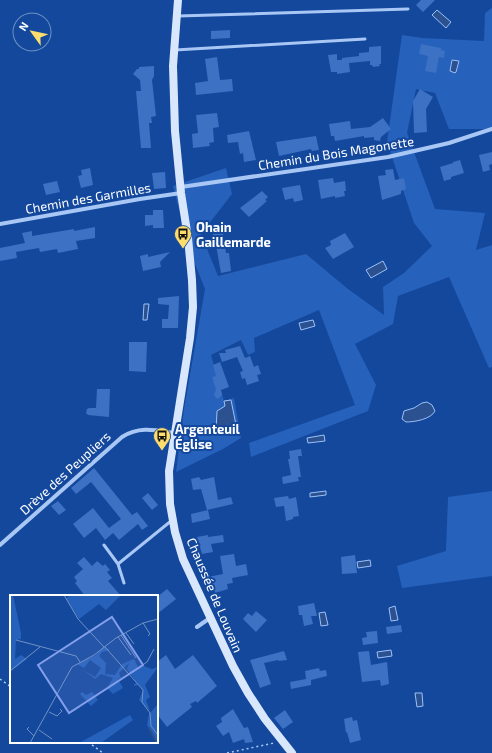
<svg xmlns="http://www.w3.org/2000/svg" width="492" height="753" viewBox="0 0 492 753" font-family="'Exo 2',sans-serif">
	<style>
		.green { fill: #2661bb }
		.water { fill: #2b5190; stroke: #9cc1f7 }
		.building { fill: #3c71c4 }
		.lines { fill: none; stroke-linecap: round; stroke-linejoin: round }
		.path { stroke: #a9c7f4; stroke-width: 1.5; stroke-dasharray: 2 3; stroke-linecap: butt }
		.lane { stroke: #a9c7f4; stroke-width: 3 }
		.street { stroke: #a9c7f4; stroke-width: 4 }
		.secondary { stroke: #d9e7fd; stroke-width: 8 }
		.labels { text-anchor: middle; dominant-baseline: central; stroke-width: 4; stroke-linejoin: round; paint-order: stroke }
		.street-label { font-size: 13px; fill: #fff; stroke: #13489d }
		.poi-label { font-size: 13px; font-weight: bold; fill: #fff; stroke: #13489d; text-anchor: start }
		.inset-river { fill: none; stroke: #2b5190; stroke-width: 2 }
		.inset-road { fill: none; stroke: #7191c4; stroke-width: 1 }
		.view { fill: #839eea; fill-opacity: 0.15; stroke: #839eea; stroke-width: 2 }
		.inset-edge { fill: none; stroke: #fff; stroke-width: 2 }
	</style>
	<rect width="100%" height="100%" fill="#13489d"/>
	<path class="green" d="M492 8V129H449L435 93 416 89 407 133 435 209 485 213 476 250 492 245V367L489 368 449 277 398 296 393 324 355 344 376 385 368 411 251 457 249 443 355 405 319 310 254 338 255 352 248 355 241 340 211 355 224 401 234 398 241 438 223 449 176 472 184 409 205 289 189 249 173 186 226 168 232 194 201 234 218 276 306 254 348 289 384 315 383 287 404 273 432 246 414 223 387 142 402 35 422 38 484 41 485 13Z
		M492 491V576L402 588 397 566 446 551 448 497Z"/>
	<path class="water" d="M437 10 451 22 446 28 432 15Z
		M452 60 459 61 456 72 455 73 450 71Z
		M383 261 387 269 371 278 366 270Z
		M144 304H149L147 320H143Z
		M313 320 315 326 301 330 299 323Z
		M231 400 237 430 216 431 217 411 225 406 224 401Z
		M427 402 432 405 435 411C431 419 415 422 406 422L402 419 404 411 414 408 422 403Z
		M324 435 325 441 308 443 307 438Z
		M326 491V495L310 497V493Z
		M370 560 371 566 358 568 357 562Z
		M395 606 398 620 391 621 389 608Z
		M325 612 328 625 321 626 319 613Z
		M391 650 392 656 378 658 377 652Z
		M415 693H422L423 706 417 707Z"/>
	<path class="building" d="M421 0H435L423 12 416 5Z
		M230 30V38L211 39V31Z
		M421 44 441 48V50L445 51 444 58 439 57 436 73 425 71 428 56 419 54Z
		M381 46V64H379L380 66 373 67 372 65H370V61L349 63 350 72 337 74V72H331L328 55 337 54V60H342V58L359 56V53L369 52V47Z
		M217 57 220 80 232 79 233 91 196 95 195 83 208 81 205 59Z
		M154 66V76L152 80 156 116 151 117 152 123H149L151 148H141L136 91H141L140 80 133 74 137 69H139V67Z
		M420 89 433 97 426 109 427 132 414 133 413 101Z
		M217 113 219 127 213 128 214 142 209 143 210 146 193 148 192 134 198 133 196 115Z
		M383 118 391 129 381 137 380 141 374 140V137L364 138V136L335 141 334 136H331L329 124 350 121 351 129 370 127Z
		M249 131 256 160 244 162 243 153 240 154 238 142 228 143 227 135Z
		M316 136 319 150 312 151 311 149 279 156 276 142Z
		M492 152V164L489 165 490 170 483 172 479 155Z
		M460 160 464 173 451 177V179L444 181 440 167 453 163V162Z
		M90 168 93 185 81 188 78 176 82 175 81 170Z
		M393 169 395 180 404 178 406 189 401 191V194L382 200 378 176 386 175 385 170Z
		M165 172 166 188 154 189 152 173Z
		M333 178 334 183 345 181 346 191H344L345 196 335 198V196L321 199 318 180Z
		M57 181 60 192 46 195 43 184Z
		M300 185 303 200 294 202 293 198 285 200 282 188Z
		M262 191 268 197 265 200 267 201 249 217 240 208Z
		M153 210H163L164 228H153V225L145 226V215H153Z
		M95 227V238L76 241 78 249 58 253 57 249 40 252 39 248 16 252 17 258 0 261V248L25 243 22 233 32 231V236L74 229V231Z
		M222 227 226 253H229L231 271 221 273 216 245H215L212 228Z
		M345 233 354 247 333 259 325 248 331 245 330 241Z
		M170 252 160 262 161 267 143 271 140 256 148 254V257Z
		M179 296 178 328H162V319H168L169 305 158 304V298Z
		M129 342H147L146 372 129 371Z
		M240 346 245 358 250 356 254 367 258 365 261 374 257 375 259 381 247 385 245 378 242 379 240 372 243 371 237 357 222 362 219 353H226L225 350Z
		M220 362 229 387 221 390 222 395 218 399 215 397 214 394 216 390 212 377 216 376 213 365Z
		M97 389H110L109 417 88 415 86 413 87 409 89 408H96Z
		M301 449 302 456H298L301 477H298L299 481 283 484 282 477 291 475 288 459H290L289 451Z
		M94 468 132 515 137 512 148 526 142 530 138 524 119 540 113 533 105 540 96 528 84 538 73 524 93 508 109 528 121 519 91 482 76 494 71 488Z
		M199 477 201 480 214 477 218 500 231 497 233 504 207 510 201 489 193 490 191 479Z
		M148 493 158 505 152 510 142 498Z
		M288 496 289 499 296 497 299 516 293 517V519L286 521 284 506 276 507 274 498Z
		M58 501 66 510 59 515 51 506Z
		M208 510 210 519 192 523 191 514Z
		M208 535V537L223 535 224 542 211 544 213 552 202 554 197 537Z
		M234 554 236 566 246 564 248 575 232 578 233 583 227 584 228 589 215 593 214 588 210 589 208 577 223 574 220 556Z
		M355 555 357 573 342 574 341 557Z
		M84 557 92 566 97 561 103 566 105 564 110 570 107 572 112 578 108 581 121 596H85L75 583 77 581 74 577 83 569 77 563Z
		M167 589 176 599 157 614V597Z
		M314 603 317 616H311L313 624 304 626 302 615H299L298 606Z
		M256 611 267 620 256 632 243 619 248 613 252 616Z
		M401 625 402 632 387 634 386 627Z
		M377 631 378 643 363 645 362 638 367 637 366 632Z
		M284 651 287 660 279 661 278 660 264 663 271 684 260 688 250 660Z
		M369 651 371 665 387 662 389 684 381 686 380 680 362 682 358 652Z
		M166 655 175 669 193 655 217 686 197 703 196 701 190 704 192 707 167 727 157 714V662Z
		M319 668 320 671 326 670 327 676 311 680V685L291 689 290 682 306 679 305 671Z
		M233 709 244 728 248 727 253 742 245 743 244 739 233 743 229 732 223 736 216 726 222 722 221 718Z
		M285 710 293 722 283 729 274 718Z
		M352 717 353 721 357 720 361 740 350 743 347 732 346 733 344 719Z"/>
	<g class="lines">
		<path class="path" d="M0 679 11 687
			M88 742 103 753
			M227 753 274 743"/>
		<path class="lane" d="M178 16 408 9
			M175 50 365 39
			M104 545 118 564 171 521
			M118 564 124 583"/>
		<path class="street" d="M181 187 388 157 449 143 492 129
			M0 224 140 199 181 193
			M0 545 122 437C139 426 155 430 174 433
			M197 627 210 618"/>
		<path class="secondary" d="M178 0 173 66 175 131 181 193 188 238 192 280 193 307 190 338 169 471 170 504 175 532 183 559 233 666 248 693 265 719 292 753"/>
	</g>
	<defs>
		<g id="bus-pin" transform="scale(0.9)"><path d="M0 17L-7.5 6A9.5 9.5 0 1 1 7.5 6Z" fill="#ffdd6c" stroke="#13489d"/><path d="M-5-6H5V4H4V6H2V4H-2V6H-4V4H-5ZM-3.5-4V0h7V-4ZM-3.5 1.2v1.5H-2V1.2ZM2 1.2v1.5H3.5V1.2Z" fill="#111"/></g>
	</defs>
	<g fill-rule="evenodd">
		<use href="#bus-pin" x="183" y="234"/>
		<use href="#bus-pin" x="162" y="436"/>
	</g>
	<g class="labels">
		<g class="street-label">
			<text transform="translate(336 153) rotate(-9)">Chemin du Bois Magonette</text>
			<text transform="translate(88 198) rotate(-10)">Chemin des Garmilles</text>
			<text transform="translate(65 473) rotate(-42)">Drève des Peupliers</text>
			<text transform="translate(215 595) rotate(67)">Chaussée de Louvain</text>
		</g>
		<g class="poi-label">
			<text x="196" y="227">Ohain<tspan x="196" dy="15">Gaillemarde</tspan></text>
			<text x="175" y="429">Argenteuil<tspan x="175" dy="15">Église</tspan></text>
		</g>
	</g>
	<g transform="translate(10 595)">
		<rect width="148" height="148" fill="#13489d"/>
		<path d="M0 0H3L11 38V44L6 45 5 64 11 60 17 64 0 77ZM60 0H111L96 15 89 9 69 24 56 4ZM94 51 100 55 92 57 89 61 96 68 95 79 105 80 112 69 124 64 128 72 131 70 142 74 148 72 135 90 140 102 136 105 140 116 129 105 133 95 129 90 124 91V89L127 88 117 74 119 68 109 78 111 83 108 84 113 93 103 99 97 93 103 83 91 79 85 84 73 75 85 82 91 73 80 65 74 73 67 69 86 60ZM72 97 76 100 82 97 88 105 81 111 70 99ZM148 109V148L137 130 139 119ZM120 120 123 125 91 148H69Z" fill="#2661bb"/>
		<path class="inset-river" d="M139 133 147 148"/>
		<path class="inset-road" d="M54 0 68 24 94 52M133 28 140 39 138 41M116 38 124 49M111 40 126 63M108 42 121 60M6 45 66 61 70 67M95 52 133 95 132 107 140 118 141 131 148 140M0 76 30 52M120 78 137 67 144 54M39 117 47 121 52 116 50 114M19 132 17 134 24 141M29 135 42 144M20 148 62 72 84 60 106 43 133 28 148 24"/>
		<path class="view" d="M102 22 133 70 59 118 28 70Z"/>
		<rect width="148" height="148" class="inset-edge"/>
	</g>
	<g transform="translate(32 32) rotate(303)"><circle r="19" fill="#13489d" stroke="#7191c4"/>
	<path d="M0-3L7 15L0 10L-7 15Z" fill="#ffdd6c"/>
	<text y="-6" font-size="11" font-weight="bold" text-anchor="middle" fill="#ffffff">N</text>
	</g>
</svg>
